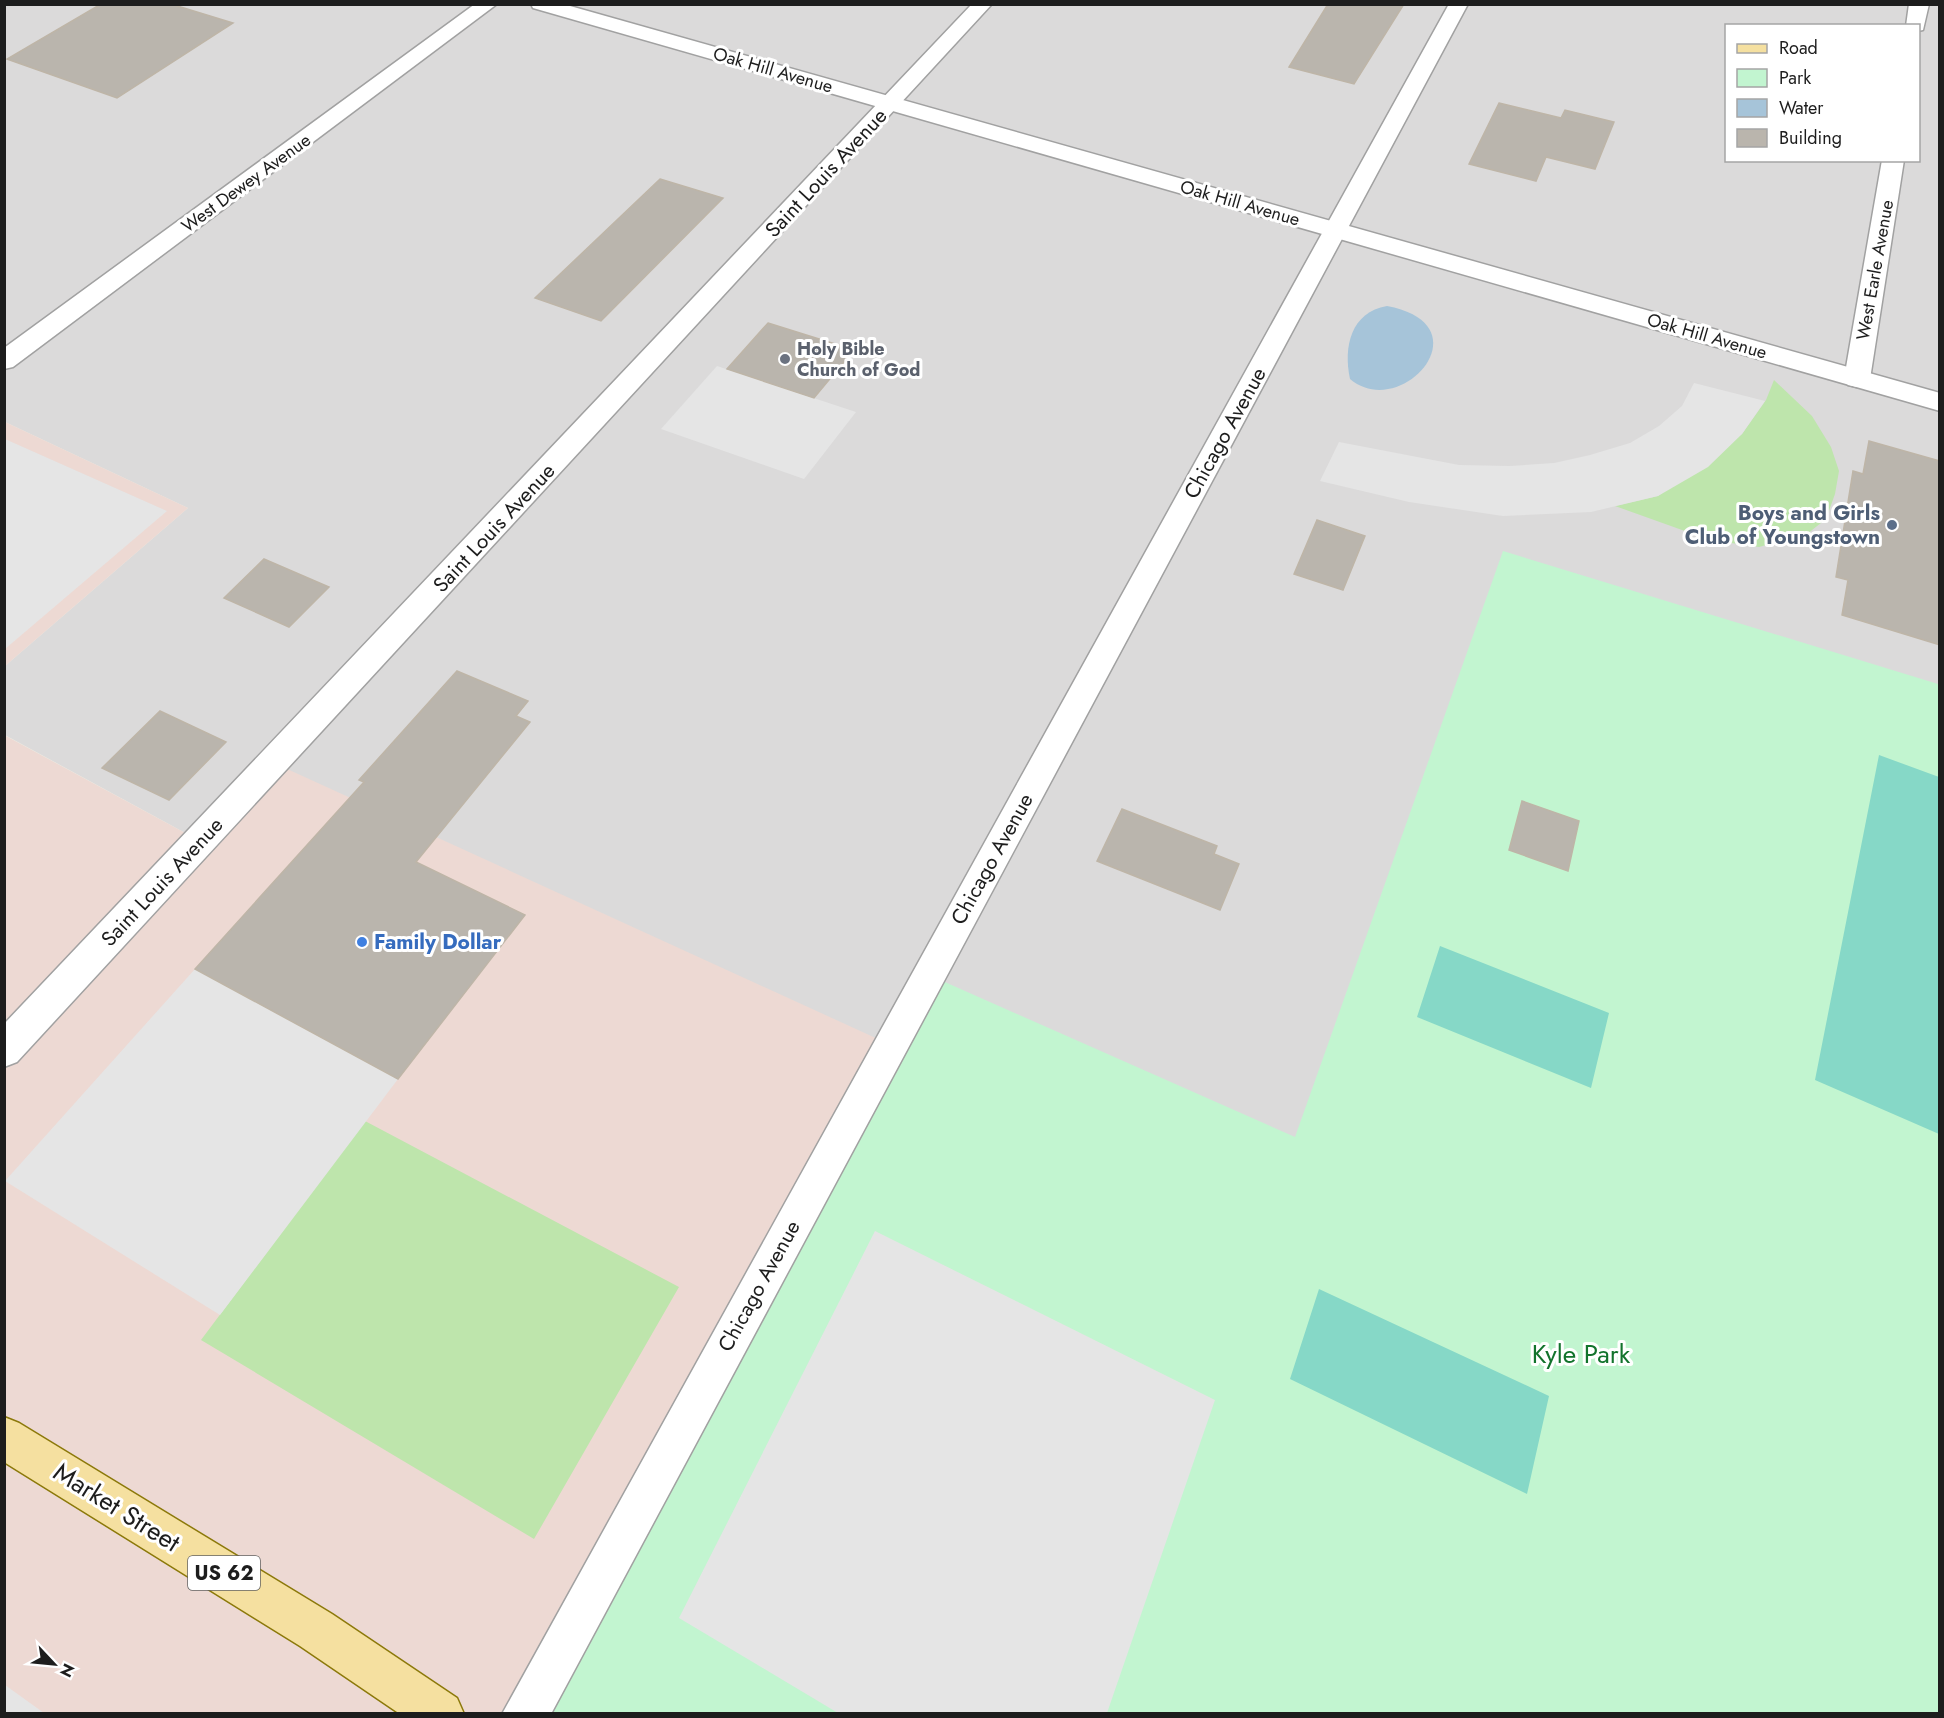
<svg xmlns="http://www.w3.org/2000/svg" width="1944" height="1718" viewBox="0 0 1944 1718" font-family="Jost,sans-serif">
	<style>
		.residential { fill: #dbdada; fill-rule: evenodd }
		.commercial { fill: #edd9d3 }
		.grass { fill: #bee5ac }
		.park { fill: #c2f5d0 }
		.pitch { fill: #86d8c7 }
		.parking { fill: #e5e5e5 }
		.water { fill: #a6c4d9 }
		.building { fill: #bab5ad; stroke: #beb5a7; stroke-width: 1.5 }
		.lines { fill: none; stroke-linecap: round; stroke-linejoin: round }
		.minor-casing { stroke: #a1a1a1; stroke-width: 3 }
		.tertiary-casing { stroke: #a1a1a1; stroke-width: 3 }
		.primary-casing { stroke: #8c790a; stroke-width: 3 }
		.minor { fill: #fff; fill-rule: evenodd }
		.tertiary { fill: #fff; fill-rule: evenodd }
		.primary { fill: #f5e0a0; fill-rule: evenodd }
		.worship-dot { fill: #6b7280; stroke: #fff; stroke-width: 2 }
		.service-dot { fill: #5c6f8a; stroke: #fff; stroke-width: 2 }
		.shop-dot { fill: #3f7fe0; stroke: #fff; stroke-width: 2 }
		.labels { text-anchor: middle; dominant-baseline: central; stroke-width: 6; stroke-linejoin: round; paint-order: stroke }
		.far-street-label { font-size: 18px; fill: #1d1d1d; stroke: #fff }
		.far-worship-label { font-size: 18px; font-weight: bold; fill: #5b616d; stroke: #fff; text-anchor: start }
		.shield { fill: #fff; stroke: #616161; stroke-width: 1.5 }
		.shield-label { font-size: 20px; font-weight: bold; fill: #1d1d1d }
		.street-label { font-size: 21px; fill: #1d1d1d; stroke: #fff }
		.service-label { font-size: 21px; font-weight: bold; fill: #4e5e75; stroke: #fff; text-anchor: end }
		.shop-label { font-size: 21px; font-weight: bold; fill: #366cbe; stroke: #fff; text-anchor: start }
		.near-park-label { font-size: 26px; fill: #12732c; stroke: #fff }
		.near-street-label { font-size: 26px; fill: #1d1d1d; stroke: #fff }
	</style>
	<rect width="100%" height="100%" fill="#edece3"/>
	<path class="residential" d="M5 5H1939V1713L200 841 5 735V666L188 508 5 422ZM1726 26H1918V160H1726Z"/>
	<path class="commercial" d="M5 422 188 508 5 666Z
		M4 735 200 841 274 763 891 1045 1839 1713H5Z"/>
	<path class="grass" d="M1774 380 1812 416 1831 447 1839 471 1835 494 1826 519 1807 534 1759 547 1710 540 1615 506 1658 496 1742 434 1766 400Z
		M365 1121 679 1287 534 1539 201 1340Z"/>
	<path class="park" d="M1503 551 1938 684 1939 665V1713L525 1714 929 975 1295 1137Z"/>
	<path class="pitch" d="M1879 755 1939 777V1134L1815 1080Z
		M1440 946 1609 1013 1591 1088 1417 1017Z
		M1319 1289 1549 1396 1527 1494 1290 1379Z"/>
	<path class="parking" d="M717 366 856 412 804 479 661 429Z
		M1694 383 1765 401 1742 434 1708 467 1658 496 1591 512 1503 516 1409 502 1320 481 1339 442 1459 465 1510 466 1554 463 1590 455 1630 443 1659 426 1682 406Z
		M5 439 167 511 5 649Z
		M195 969 398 1079 220 1315 5 1181Z
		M875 1231 1215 1400 1107 1713H838L679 1618Z
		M4 1685H5L44 1713H5Z"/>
	<path class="water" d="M1387 306C1487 325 1401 422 1350 379 1343 347 1351 312 1387 306Z"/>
	<path class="building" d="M101 4H171L233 23 117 98 7 59Z
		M1328 4H1404L1354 84 1289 67Z
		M1499 103 1561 118 1565 110 1614 122 1595 169 1546 157 1536 181 1469 164Z
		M660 179 723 198 601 321 535 298Z
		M768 323 854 350 814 398 727 369Z
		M1869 441 1940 461V645L1842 615 1848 580 1836 577 1853 471 1863 474Z
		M1317 520 1365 536 1343 590 1294 574Z
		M264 559 329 587 289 627 224 598Z
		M457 671 528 701 516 716 530 722 416 862 525 915 398 1079 195 969 364 782 359 780Z
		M160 711 226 742 169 800 102 768Z
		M1522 801 1579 821 1568 871 1509 850Z
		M1122 809 1217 846 1214 854 1239 864 1220 910 1097 861Z"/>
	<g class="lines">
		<g class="minor-casing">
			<path id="minor" d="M475 4H497L13 367 4 369V348Z
				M972 4H992L17 1062 4 1067V1024Z
				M1449 4H1468L551 1714H502Z
				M1909 4H1929L1923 30 1918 31V26H1906Z
				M1882 160H1904L1870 379 1866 385 1857 387 1848 385 1844 379Z"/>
		</g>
		<g class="tertiary-casing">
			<path id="tertiary" d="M531 4H563L1940 393V411L533 8Z"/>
		</g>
		<g class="primary-casing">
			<path id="primary" d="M4 1417 19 1423 332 1614 457 1698 464 1714H400L300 1646 4 1462Z"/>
		</g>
		<use href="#minor" class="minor"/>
		<use href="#tertiary" class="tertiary"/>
		<use href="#primary" class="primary"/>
	</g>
	<circle class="worship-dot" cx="785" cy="359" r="6"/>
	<circle class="service-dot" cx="1892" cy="525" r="6"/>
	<circle class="shop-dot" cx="362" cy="942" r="6"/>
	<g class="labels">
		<g class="far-street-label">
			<text transform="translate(773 70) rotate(16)">Oak Hill Avenue</text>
			<text transform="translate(246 183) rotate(-36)">West Dewey Avenue</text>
			<text transform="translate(1240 203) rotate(16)">Oak Hill Avenue</text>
			<text transform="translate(1875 270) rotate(-80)">West Earle Avenue</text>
			<text transform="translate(1707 336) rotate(16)">Oak Hill Avenue</text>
		</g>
		<g class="far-worship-label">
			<text x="797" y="349">Holy Bible<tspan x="797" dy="21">Church of God</tspan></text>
		</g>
		<rect class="shield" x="188" y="1556" width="72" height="34" rx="4.5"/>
		<g class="shield-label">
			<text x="224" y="1573">US 62</text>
		</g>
		<g class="street-label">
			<text transform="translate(826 173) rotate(-47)">Saint Louis Avenue</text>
			<text transform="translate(1225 433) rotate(-61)">Chicago Avenue</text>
			<text transform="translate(494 528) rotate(-47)">Saint Louis Avenue</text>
			<text transform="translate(992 859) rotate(-61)">Chicago Avenue</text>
			<text transform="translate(162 882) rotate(-47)">Saint Louis Avenue</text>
			<text transform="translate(759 1286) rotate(-61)">Chicago Avenue</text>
		</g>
		<g class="service-label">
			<text x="1880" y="513">Boys and Girls<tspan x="1880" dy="24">Club of Youngstown</tspan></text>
		</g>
		<g class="shop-label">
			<text x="374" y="942">Family Dollar</text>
		</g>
		<g class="near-park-label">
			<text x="1581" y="1354">Kyle Park</text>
		</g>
		<g class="near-street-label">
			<text transform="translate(117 1507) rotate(32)">Market Street</text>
		</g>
	</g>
	<rect width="1944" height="1718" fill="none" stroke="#1d1d1d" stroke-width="12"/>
	<rect x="1725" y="24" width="195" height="138" fill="#ffffff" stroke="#a5a5a5" stroke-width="1.5"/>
	<rect x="1737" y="44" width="30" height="9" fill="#f5e0a0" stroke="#a5a5a5" stroke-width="1.5"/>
	<text x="1779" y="54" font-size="18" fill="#1d1d1d">Road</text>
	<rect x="1737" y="69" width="30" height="18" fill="#c2f5d0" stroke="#a5a5a5" stroke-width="1.5"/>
	<text x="1779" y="84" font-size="18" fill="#1d1d1d">Park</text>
	<rect x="1737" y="99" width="30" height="18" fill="#a6c4d9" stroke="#a5a5a5" stroke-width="1.5"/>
	<text x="1779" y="114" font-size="18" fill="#1d1d1d">Water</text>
	<rect x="1737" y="129" width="30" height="18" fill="#bab5ad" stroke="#a5a5a5" stroke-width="1.5"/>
	<text x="1779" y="144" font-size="18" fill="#1d1d1d">Building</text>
	<g transform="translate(54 1664) rotate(116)" stroke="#ffffff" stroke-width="4.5" paint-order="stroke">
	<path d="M0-4.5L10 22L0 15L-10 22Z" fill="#1d1d1d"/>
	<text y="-9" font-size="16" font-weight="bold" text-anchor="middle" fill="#1d1d1d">N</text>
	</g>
</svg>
